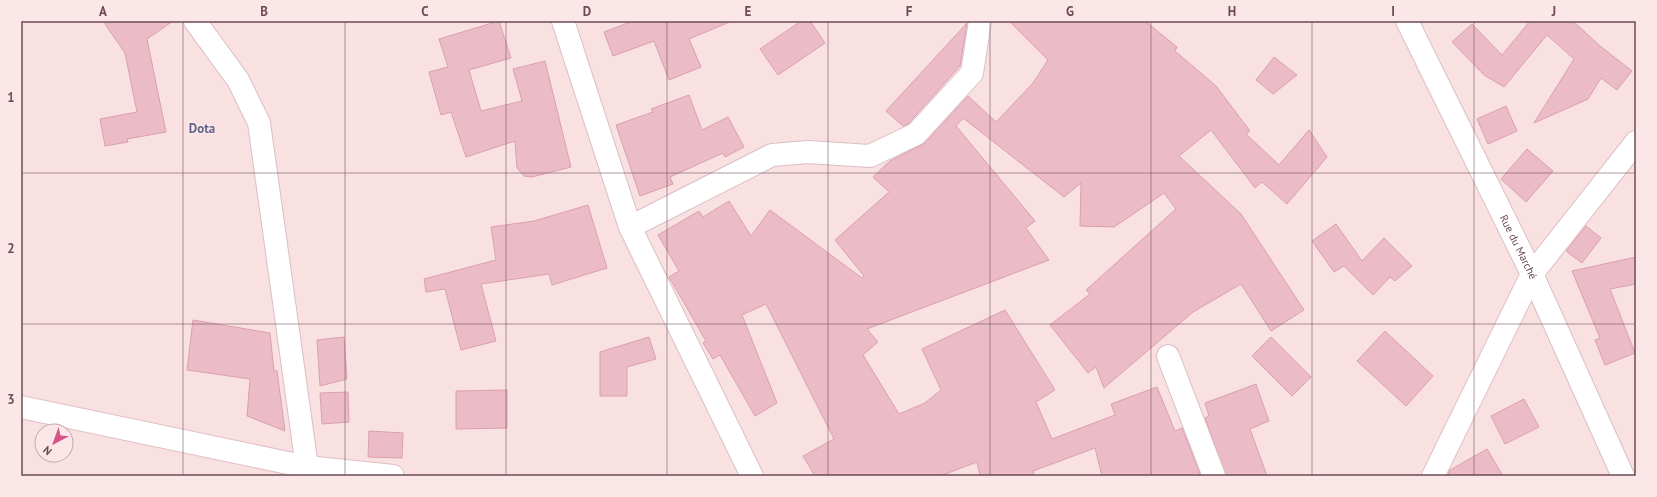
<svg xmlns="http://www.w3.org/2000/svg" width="1657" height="497" viewBox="0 0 1657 497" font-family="'PT Sans',sans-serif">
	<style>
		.building { fill: #ebbcc8; stroke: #db9faf }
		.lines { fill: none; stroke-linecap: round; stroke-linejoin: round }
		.street-casing { stroke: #dbbec4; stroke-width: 24 }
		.secondary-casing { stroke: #e2bfc6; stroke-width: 24 }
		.street { stroke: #fff; stroke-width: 22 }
		.secondary { stroke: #fff; stroke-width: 22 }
		.grid { fill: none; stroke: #6c4b55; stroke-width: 1; stroke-opacity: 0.55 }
		.labels { text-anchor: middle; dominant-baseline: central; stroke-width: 3.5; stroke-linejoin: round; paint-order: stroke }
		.street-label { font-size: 11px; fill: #6c4b55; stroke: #fce7e8 }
		.quarter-label { font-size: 13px; font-weight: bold; fill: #646489; stroke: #fce7e8 }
		.neatline { fill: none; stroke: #6c4b55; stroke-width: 1.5 }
		.grid-label { font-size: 13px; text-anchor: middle; font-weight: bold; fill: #6c4b55 }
	</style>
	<rect width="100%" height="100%" fill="#f9e1e2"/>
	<path class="building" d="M103 21H173L147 39 166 132 127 139 128 142 105 146 100 119 137 112 125 53Z
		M499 21 511 58 469 70 481 111 522 101 513 69 545 61 571 167 532 177 524 176 517 168 515 141 466 157 451 112 441 115 429 72 448 67 439 39Z
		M633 21H732L689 39 701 67 669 80 654 41 613 56 604 32Z
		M801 21H810L825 43 778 75 760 49Z
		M1009 21H1145L1177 47 1175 51 1216 86 1250 131 1246 134 1279 165 1309 130 1327 157 1287 204 1262 182 1255 188 1211 130 1179 156 1241 214 1304 310 1271 331 1241 284 1193 312 1104 388 1096 367 1088 373 1050 325 1090 294 1086 290 1176 209 1164 193 1114 227 1080 226 1081 183 1064 197 963 118 956 126 1035 221 1026 228 1049 260 867 329 878 342 863 355 899 414 925 403 941 390 922 349 1005 310 1055 390 1036 402 1052 439 1115 415 1111 404 1157 387 1175 431 1182 428 1201 476H1102L1095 448 1033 471 1034 476H980L977 462 940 476H815L803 456 834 439 766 304 742 315 777 403 755 416 720 355 713 359 703 343 706 341 669 277 679 271 658 235 699 211 703 217 729 201 751 236 770 210 862 278 864 276 835 240 889 192 873 177 890 161 925 143 968 96 996 122 1033 83 1048 60Z
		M1530 21H1573L1600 46 1632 71 1617 90 1601 78 1588 99 1534 123 1574 59 1547 35 1504 87 1484 75 1452 42 1472 24 1502 55Z
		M967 23 960 66 908 124 903 126 886 111Z
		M1274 57 1297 75 1273 94 1256 80Z
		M689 95 702 130 728 117 744 147 725 157 723 153 670 177 673 184 640 196 616 125 653 112 651 109Z
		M1506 106 1517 131 1488 144 1477 119Z
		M1527 149 1553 171 1526 202 1501 179Z
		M588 205 607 268 552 285 549 274 481 284 496 341 461 350 445 289 426 292 424 279 496 260 491 227 534 221Z
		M1336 224 1362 261 1384 238 1412 266 1395 281 1390 277 1373 295 1344 266 1334 272 1312 241Z
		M1586 226 1601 238 1582 263 1566 251Z
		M1636 257V284L1610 289 1635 353 1605 365 1595 340 1600 338 1572 271Z
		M193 320 270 333 274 371H277L285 431 247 416 250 379 187 370Z
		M1385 331 1433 376 1406 406 1357 361Z
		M344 337 347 379 320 386 317 340Z
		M649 337 656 359 627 367V396H600V352Z
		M1271 337 1311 377 1292 396 1252 356Z
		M1256 384 1269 421 1250 429 1267 476H1226L1205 418 1209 416 1205 403Z
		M507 390V428L456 429V391Z
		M348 392 349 422 322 424 320 393Z
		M1524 399 1539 427 1505 444 1491 416Z
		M369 431 403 433 402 458 368 457Z
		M1487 449 1503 476H1447L1450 470Z"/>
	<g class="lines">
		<g class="street-casing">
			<g id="street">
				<path d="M195 21 238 80 259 123 307 467"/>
				<path d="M563 21 630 227 752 476"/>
				<path id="s1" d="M1407 21 1532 274 1623 476"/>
				<path d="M630 227 772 155 808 152 870 156 916 134 972 73 980 21"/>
				<path d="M1168 356 1214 476"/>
			</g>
		</g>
		<g class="secondary-casing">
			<path id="secondary" d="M21 407 307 467 393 476
				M1433 476 1532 274 1636 142"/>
		</g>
		<use href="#street" class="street"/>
		<use href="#secondary" class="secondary"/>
	</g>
	<path class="grid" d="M183 21V476M345 21V476M506 21V476M667 21V476M828 21V476M990 21V476M1151 21V476M1312 21V476M1474 21V476M21 173H1636M21 324H1636"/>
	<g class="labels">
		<g class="street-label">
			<text stroke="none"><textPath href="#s1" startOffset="252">Rue du Marché</textPath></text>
		</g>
		<g class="quarter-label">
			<text x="202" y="128">Dota</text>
		</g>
	</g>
	<rect width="1657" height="497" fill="none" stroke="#fce7e8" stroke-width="44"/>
	<g transform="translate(54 443) rotate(221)"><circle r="19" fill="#fce7e8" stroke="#c2a9ad"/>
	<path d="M0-3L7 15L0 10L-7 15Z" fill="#d5548b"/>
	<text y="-6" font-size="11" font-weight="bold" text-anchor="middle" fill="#6c4b55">N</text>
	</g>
	<rect x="22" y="22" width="1613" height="453" class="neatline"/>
	<g class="grid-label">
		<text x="103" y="16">A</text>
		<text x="264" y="16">B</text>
		<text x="425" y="16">C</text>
		<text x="587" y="16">D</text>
		<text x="748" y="16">E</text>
		<text x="909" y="16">F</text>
		<text x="1070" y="16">G</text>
		<text x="1232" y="16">H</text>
		<text x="1393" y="16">I</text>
		<text x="1554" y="16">J</text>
		<text x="11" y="102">1</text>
		<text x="11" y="253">2</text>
		<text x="11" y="404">3</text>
	</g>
</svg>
